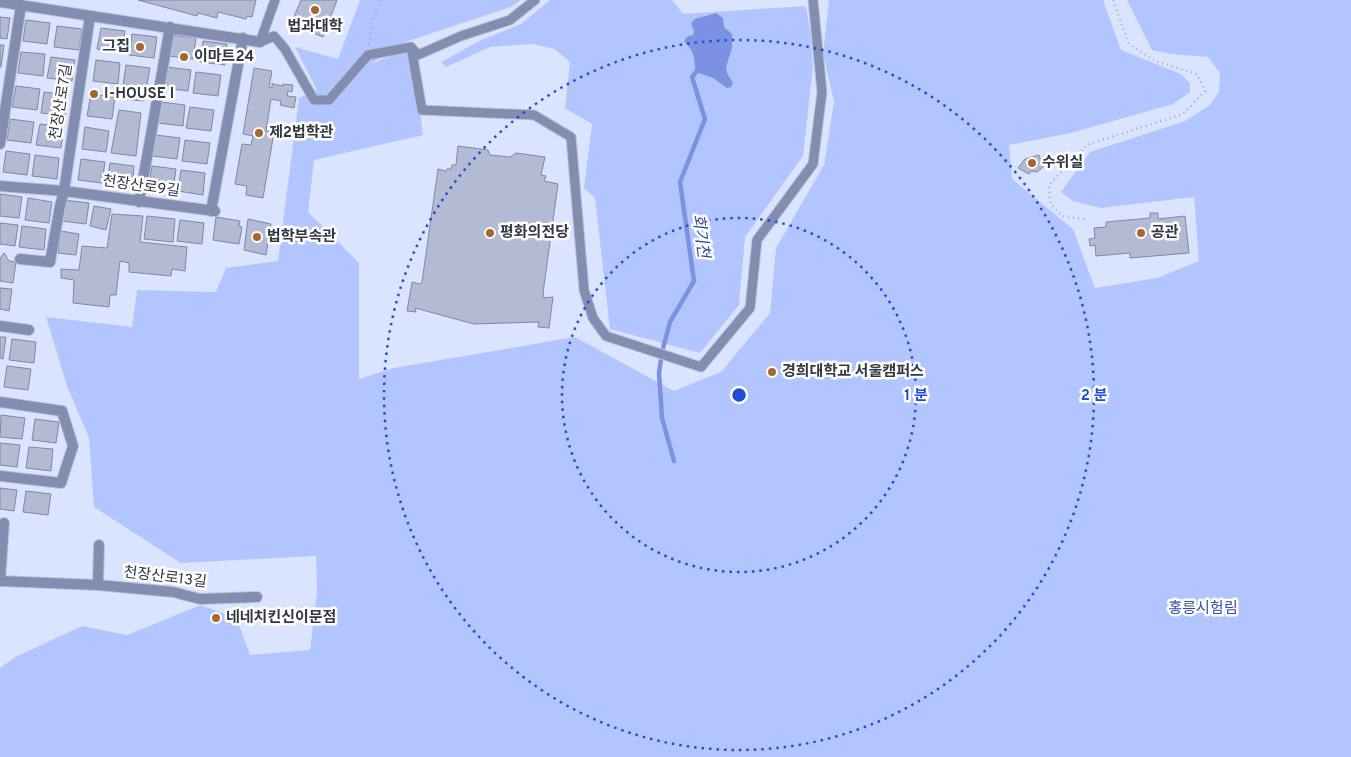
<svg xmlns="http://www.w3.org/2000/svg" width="1351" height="757" viewBox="0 0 1351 757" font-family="Overpass,'Noto Sans KR',sans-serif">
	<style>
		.green { fill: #b3c5fe }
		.water { fill: #7b92e2 }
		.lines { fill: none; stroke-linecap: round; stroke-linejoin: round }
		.stream { stroke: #7b92e2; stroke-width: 4.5 }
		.building { fill: #b2bad4; stroke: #8088a0 }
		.lane-casing { stroke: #bac1d8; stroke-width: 11 }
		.street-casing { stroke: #bac1d8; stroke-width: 12 }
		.path { stroke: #a5acc0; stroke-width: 2.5; stroke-dasharray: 1 4; stroke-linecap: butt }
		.lane { stroke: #828db0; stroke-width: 9 }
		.street { stroke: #828db0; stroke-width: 10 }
		.ring { fill: none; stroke: #1d4ed8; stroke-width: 2.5; stroke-dasharray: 2.5 5 }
		.poi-dot { fill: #a5672d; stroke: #fff; stroke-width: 2 }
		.labels { text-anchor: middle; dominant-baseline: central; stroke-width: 5; stroke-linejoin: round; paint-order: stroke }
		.poi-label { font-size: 15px; font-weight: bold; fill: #343741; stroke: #fff; text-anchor: start }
		.street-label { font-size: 15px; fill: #343741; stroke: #fff }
		.park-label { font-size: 15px; fill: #384aa7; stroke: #fff }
		.water-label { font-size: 16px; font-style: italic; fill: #3344a1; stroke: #fff }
		.centre { fill: #1d4ed8; stroke: #fff; stroke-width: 2.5 }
		.ring-label { font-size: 15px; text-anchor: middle; font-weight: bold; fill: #1d4ed8; stroke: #fff; stroke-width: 5; stroke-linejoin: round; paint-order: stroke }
	</style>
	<rect width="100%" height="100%" fill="#dbe4fe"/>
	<path class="green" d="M360 0H521L511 7 408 41 369 65 411 47 423 135 314 160 308 212 359 263V379L394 368 575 337 674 391 721 372 770 313 776 248 824 165 834 102 823 53 829 0H1103L1121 50 1181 74 1190 83V92L1173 104 1071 133 1009 145 1012 179 1073 229 1095 288 1157 278 1199 261 1194 197 1101 208 1073 201 1061 192 1090 152 1185 121 1210 105 1219 91 1220 73 1208 57 1171 54 1152 50 1127 0H1351V757H0V668L15 657 82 626 127 635 201 605 237 619 250 655 310 650 317 593 316 556 181 563 94 507 89 438 67 386 46 317 132 327 137 290 216 292 226 268 278 261 299 98 317 90 295 47 338 59Z
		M550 0H672L683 14 806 6 811 36 813 67 803 156 745 237 739 305 700 353 610 329 595 198 584 188 592 124 565 108 570 62 555 49 533 44 490 47 446 67 441 62 481 40 521 24Z"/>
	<path class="water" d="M716 13 723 18 724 27 732 34V48L726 67 727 73 733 83 731 87 727 88 713 78 696 72C693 56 696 54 684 41L688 36 693 35 694 31 691 23 695 19Z"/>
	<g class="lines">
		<path class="stream" d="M674 461 662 418 659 373 662 352 670 322 694 281 680 182 705 119 692 77 700 67"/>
	</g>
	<path class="building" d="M138 0H256L252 17 247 16 246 19 218 12 217 18 198 13 197 16Z
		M301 0H337L323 37 306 30 308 25 293 19Z
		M0 17 10 18 7 39 0 38Z
		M26 20 50 23 47 44 23 41Z
		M57 26 82 29 79 50 54 47Z
		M101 28 125 31 122 52 97 49Z
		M132 34 157 37 154 58 129 55Z
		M171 35 196 38 193 59 168 56Z
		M203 41 227 44 225 65 200 62Z
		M0 45H4L1 67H0Z
		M21 52 45 54 43 76 18 73Z
		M51 57 75 60 72 81 47 78Z
		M96 60 120 63 118 84 93 81Z
		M126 65 150 68 144 101 121 99Z
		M167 67 191 70 188 91 164 88Z
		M254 68 272 71 269 87 272 88V83L273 84 283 86V84L293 85 292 92 288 91 287 96 296 97 294 108 280 105 281 101 271 99 266 131 274 132 263 198 246 195 247 186 235 184 242 144 251 145 253 136 243 134Z
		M196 72 221 75 218 96 193 93Z
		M16 86 40 89 37 110 12 107Z
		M44 92 68 95 65 116 41 113Z
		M91 94 115 97 112 119 87 116Z
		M161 102 185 105 183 126 158 123Z
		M190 107 214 110 211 131 186 128Z
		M119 110 141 113 136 156 111 153Z
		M10 119 34 122 31 143 7 140Z
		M40 124 64 127 61 148 36 145Z
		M85 127 109 131 106 152 82 149Z
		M156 135 180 138 177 159 152 156Z
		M185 140 210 143 207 164 182 161Z
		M458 146 488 150 490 155 510 157 516 153 545 157 541 175 546 176 544 181 558 184 543 293 544 298 553 297 549 328 538 327 539 322 474 324 415 308 416 312 407 311 412 282 420 284 422 282 438 169 446 171 448 168 451 170 452 165H456Z
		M6 151 30 154 27 175 3 172Z
		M35 155 59 158 57 179 32 176Z
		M1039 155 1043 167 1037 172 1031 171 1029 174 1018 168 1025 159Z
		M81 159 105 162 102 183 78 180Z
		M110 163 134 166 132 187 107 184Z
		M152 166 176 169 173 191 148 187Z
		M181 170 205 173 203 195 178 191Z
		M0 194 22 197 19 218 0 216Z
		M28 198 52 202 49 223 25 220Z
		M64 200 89 203 86 224 61 221Z
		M94 206 111 209 106 230 90 226Z
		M1150 213H1158V219L1185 216 1189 253 1130 258V253L1096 256 1095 245 1090 246 1089 239 1095 238 1094 228 1106 227V222L1150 218Z
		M112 214 143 216 140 242 187 247 185 271 172 269 171 276 129 272V263L120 261 116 295H110L109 307 73 303 74 280 61 278V269L79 270 82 246 107 248Z
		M147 216 175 219 173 242 144 239Z
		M216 217 240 221 239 226 242 227 239 244 213 240Z
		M248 219 271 224 266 255 244 250Z
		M180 220 204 223 202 244 177 241Z
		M0 223 18 225 15 246 0 244Z
		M22 226 46 229 44 250 19 247Z
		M61 231 79 234 76 255 58 253Z
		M4 253 9 261 16 262 13 283 0 281V258Z
		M0 288 12 289 9 311 0 309Z
		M0 337H6L3 359 0 358Z
		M12 339 36 342 34 363 9 360Z
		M7 366 31 369 28 390 4 387Z
		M1 415 25 418 22 439 0 437Z
		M35 419 59 422 56 443 32 440Z
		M0 443 20 445 17 467 0 465Z
		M29 447 53 449 51 471 26 468Z
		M0 488 17 490 14 511 0 509Z
		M26 491 51 494 48 515 23 512Z"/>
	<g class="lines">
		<g class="lane-casing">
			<path id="lane" d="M260 42 274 36 285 49 314 100H329L368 55 411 47 418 55 461 36 510 20 535 0
				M260 42 275 0
				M411 47 422 110 534 115 571 137 584 290 593 318 606 336 701 367 750 308 757 240 813 164 822 92 813 0"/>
		</g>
		<g class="street-casing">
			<path id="street" d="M0 2 260 42
				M0 144 21 5
				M0 186 64 191 215 211
				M139 202 170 27
				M211 211 243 38
				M20 259 50 262 60 206 64 191 90 16
				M0 326 29 330
				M0 402 62 411 73 446 61 483 0 476
				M0 581 98 585 173 592 200 599 257 597
				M0 581 4 523
				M98 585 99 545"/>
		</g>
		<path class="path" d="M369 44 372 21 381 0
			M1084 219 1062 216 1050 203 1049 185 1087 145 1183 114 1205 91 1197 74 1155 61 1129 44 1113 0"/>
		<use href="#lane" class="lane"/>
		<use href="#street" class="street"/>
	</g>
	<g class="ring">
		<circle cx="739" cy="395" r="177"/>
		<circle cx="739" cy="395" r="355"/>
	</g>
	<g class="poi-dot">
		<circle cx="315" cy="10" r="5"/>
		<circle cx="140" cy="47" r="5"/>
		<circle cx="184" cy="57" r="5"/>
		<circle cx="94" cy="94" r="5"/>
		<circle cx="259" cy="133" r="5"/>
		<circle cx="1032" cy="163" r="5"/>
		<circle cx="490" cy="233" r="5"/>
		<circle cx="1141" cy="233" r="5"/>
		<circle cx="257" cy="237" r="5"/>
		<circle cx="772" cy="372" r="5"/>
		<circle cx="216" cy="618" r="5"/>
	</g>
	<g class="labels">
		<g class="poi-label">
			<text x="315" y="27" text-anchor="middle">법과대학</text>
			<text x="130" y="47" text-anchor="end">그집</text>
			<text x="194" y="57">이마트24</text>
			<text x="104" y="94">I-HOUSE I</text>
			<text x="269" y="133">제2법학관</text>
			<text x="1042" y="163">수위실</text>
			<text x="500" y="233">평화의전당</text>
			<text x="1151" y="233">공관</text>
			<text x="267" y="237">법학부속관</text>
			<text x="782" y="372">경희대학교 서울캠퍼스</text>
			<text x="226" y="618">네네치킨신이문점</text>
		</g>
		<g class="street-label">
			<text transform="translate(62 102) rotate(-81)">천장산로7길</text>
			<text transform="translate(141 187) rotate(8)">천장산로9길</text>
			<text transform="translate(165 578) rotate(7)">천장산로13길</text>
		</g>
		<g class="park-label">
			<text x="1203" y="609">홍릉시험림</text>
		</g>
		<g class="water-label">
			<text transform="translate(700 236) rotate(82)">회기천</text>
		</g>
	</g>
	<circle cx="739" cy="395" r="8" class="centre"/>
	<g class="ring-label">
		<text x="916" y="400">1 분</text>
		<text x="1094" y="400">2 분</text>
	</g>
</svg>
